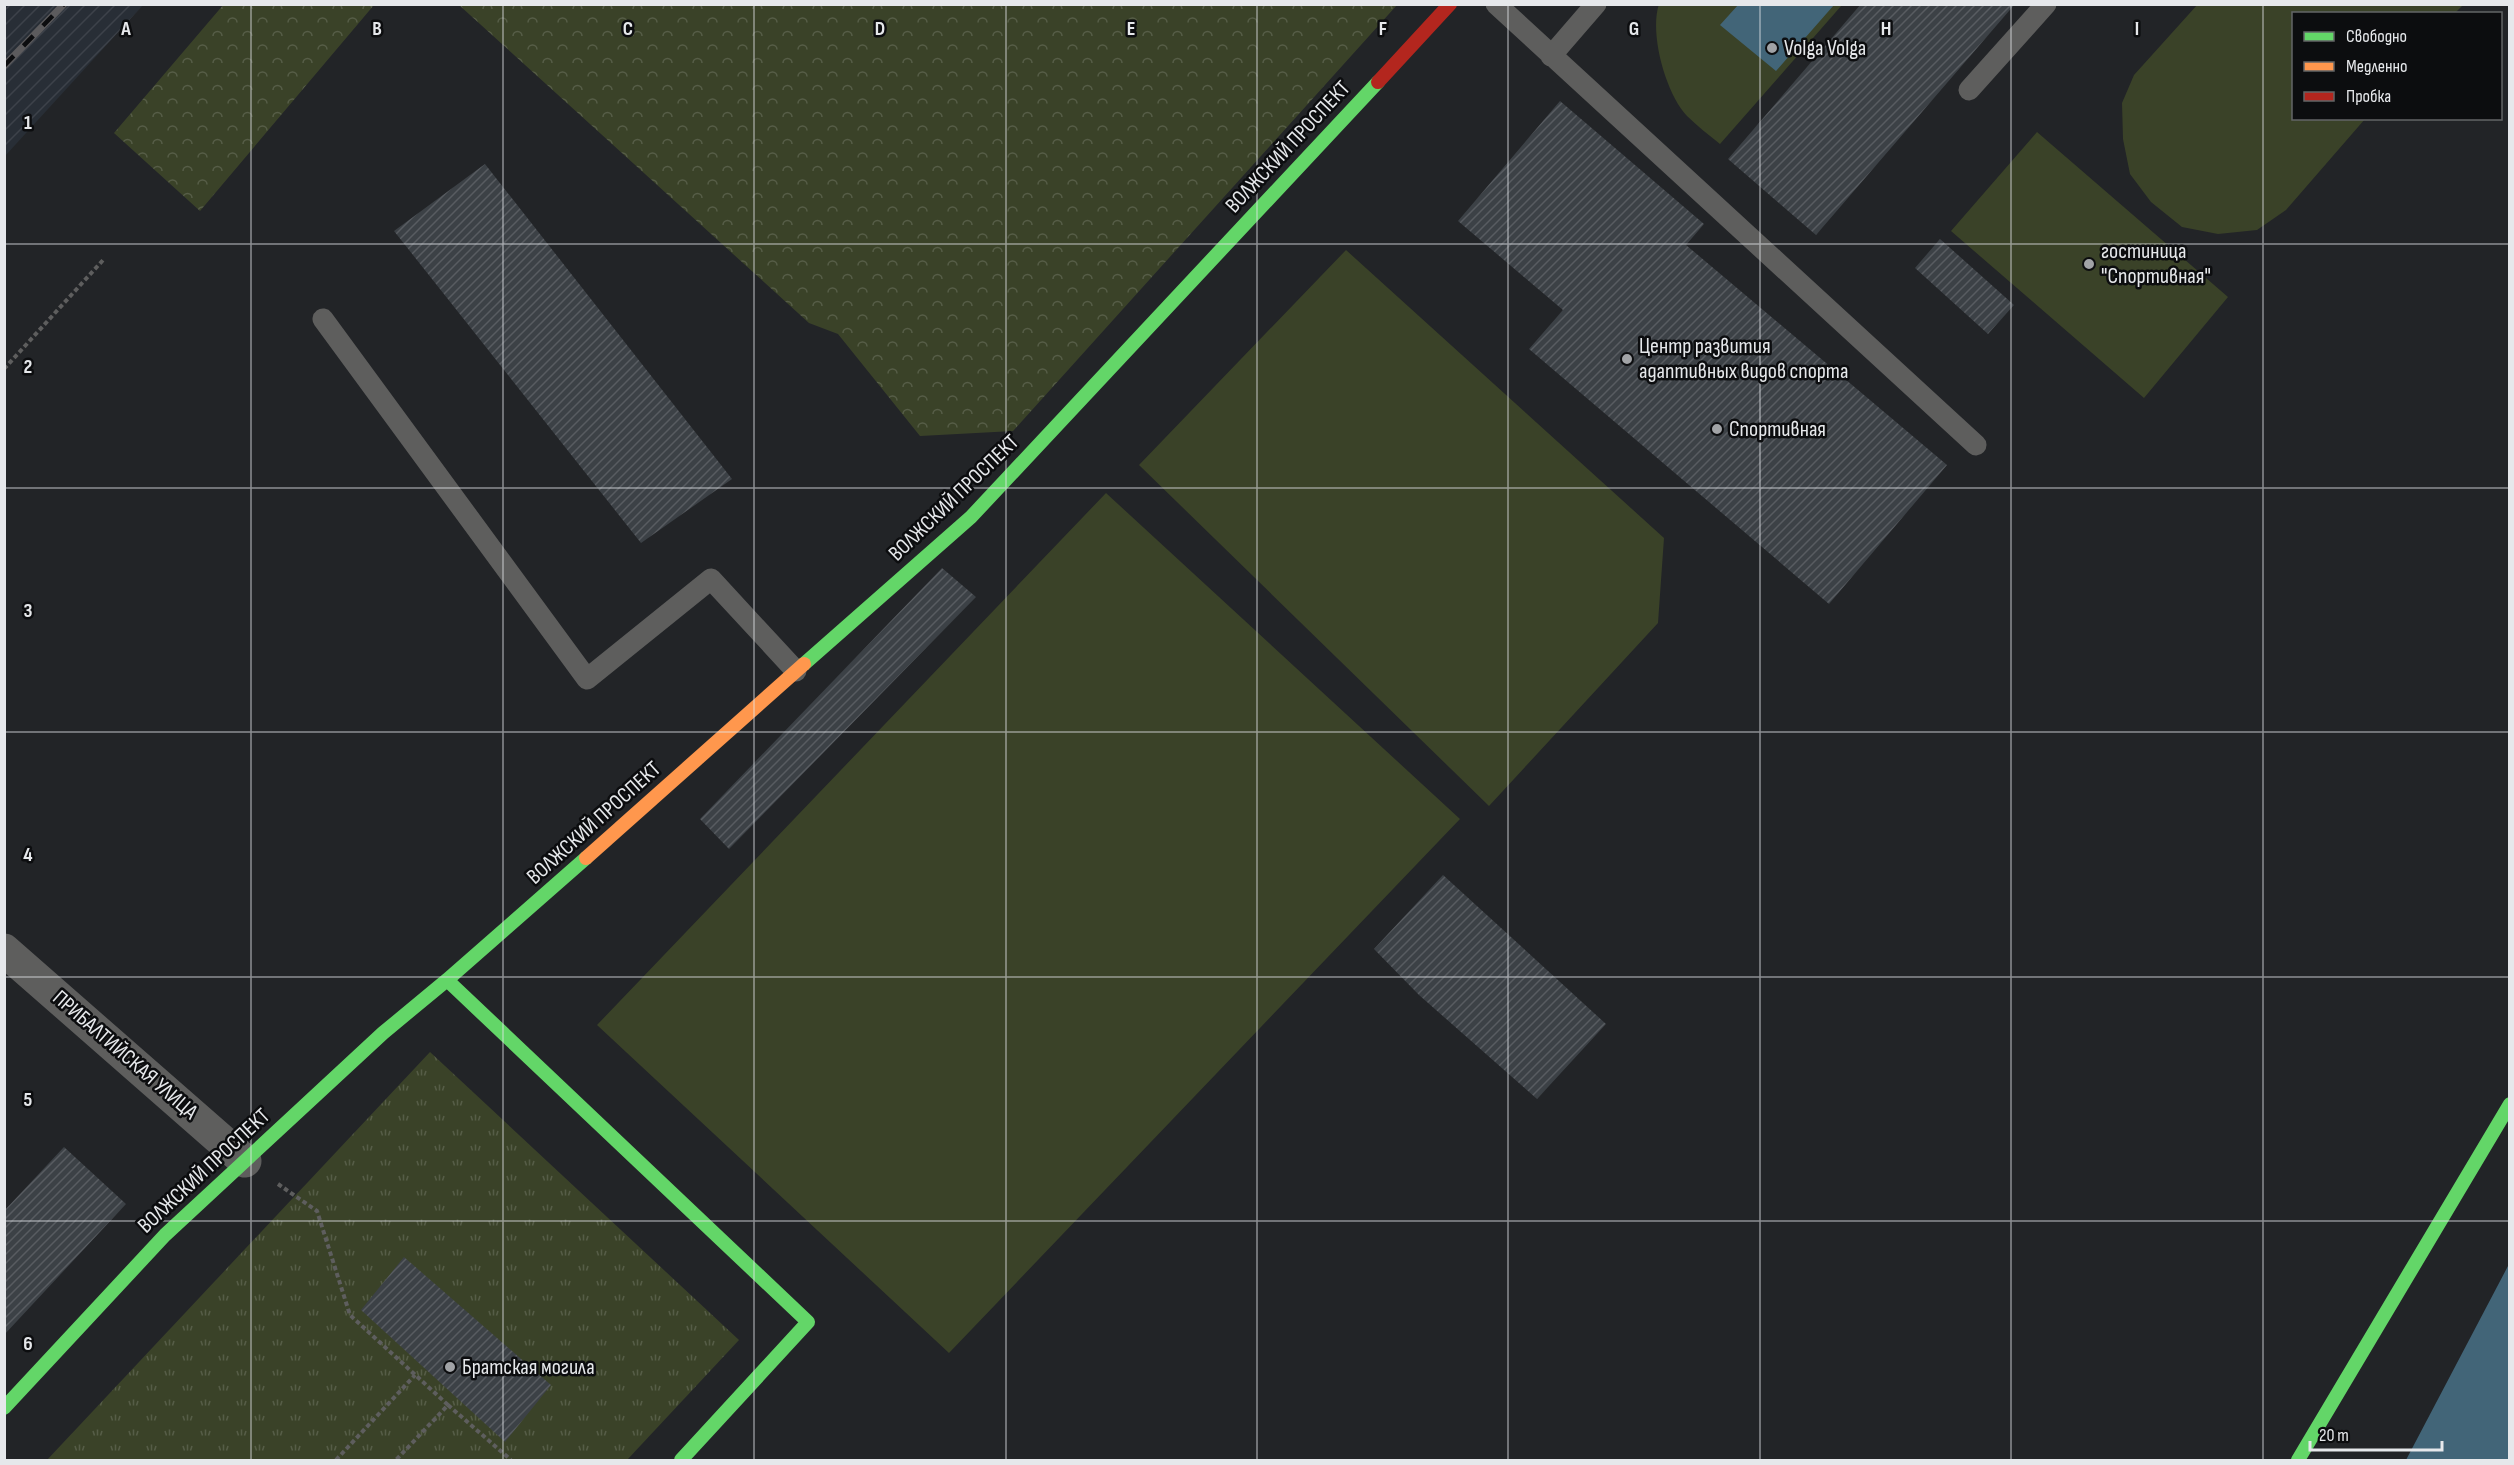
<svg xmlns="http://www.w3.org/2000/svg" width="2514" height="1465" viewBox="0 0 2514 1465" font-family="'Sofia Sans Condensed',sans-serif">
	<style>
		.industrial { fill: url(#industrial-furrows) }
		.green { fill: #3a4228 }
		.forest { fill: url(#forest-crowns) }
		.park { fill: url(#park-tufts) }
		.water { fill: #426578 }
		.building { fill: url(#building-hatch) }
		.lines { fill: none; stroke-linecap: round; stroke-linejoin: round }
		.path { stroke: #5e5e5e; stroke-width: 4; stroke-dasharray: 4.5 3; stroke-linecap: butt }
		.lane { stroke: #5e5e5d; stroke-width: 21 }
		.street { stroke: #5e5e5d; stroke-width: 33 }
		.fast { stroke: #63d668; stroke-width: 14 }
		.slow { stroke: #ff974d; stroke-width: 14 }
		.jam { stroke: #b3261e; stroke-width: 14 }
		.rail-casing { stroke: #5c5b5d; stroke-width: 7 }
		.rail { stroke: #0c0d0f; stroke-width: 4.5; stroke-dasharray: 14; stroke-linecap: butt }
		.grid { fill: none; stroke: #e6e8eb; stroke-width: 1.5; stroke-opacity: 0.55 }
		.poi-dot { fill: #a1a3a6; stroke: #0c0d0f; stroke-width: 2 }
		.labels { text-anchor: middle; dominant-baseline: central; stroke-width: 5; stroke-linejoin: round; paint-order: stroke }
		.poi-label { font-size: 22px; fill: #e6e8eb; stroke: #0c0d0f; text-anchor: start }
		.street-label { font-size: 22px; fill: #e6e8eb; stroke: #0c0d0f }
		.grid-label { font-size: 20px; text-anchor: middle; font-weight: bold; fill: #e6e8eb; stroke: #0c0d0f; stroke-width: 5; stroke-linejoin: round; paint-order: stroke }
	</style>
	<defs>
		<pattern id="industrial-furrows" width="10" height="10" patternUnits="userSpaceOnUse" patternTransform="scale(1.5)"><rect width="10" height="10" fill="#282e36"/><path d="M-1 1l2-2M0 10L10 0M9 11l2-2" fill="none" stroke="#3d424a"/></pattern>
		<pattern id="forest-crowns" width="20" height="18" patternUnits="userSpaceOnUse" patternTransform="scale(1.5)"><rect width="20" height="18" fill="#3a4228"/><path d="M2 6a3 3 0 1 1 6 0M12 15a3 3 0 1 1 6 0" fill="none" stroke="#565d47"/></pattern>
		<pattern id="park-tufts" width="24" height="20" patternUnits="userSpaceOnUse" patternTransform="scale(1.5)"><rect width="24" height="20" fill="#3a4228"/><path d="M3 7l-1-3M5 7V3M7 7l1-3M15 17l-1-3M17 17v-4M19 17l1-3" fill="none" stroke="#565d47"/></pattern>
		<pattern id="building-hatch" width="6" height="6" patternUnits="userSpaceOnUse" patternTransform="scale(1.5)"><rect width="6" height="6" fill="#3c4146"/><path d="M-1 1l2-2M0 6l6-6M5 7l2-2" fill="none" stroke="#585c61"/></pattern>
	</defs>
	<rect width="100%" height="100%" fill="#222427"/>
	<path class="industrial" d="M5 4 143 5 5 156 4 5Z"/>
	<path class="green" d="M1659 4 1842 5 1720 144C1709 135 1697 126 1687 116 1666 94 1649 34 1659 4Z
		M2198 4H2463V5L2455 13 2294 14V118L2365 119 2286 210 2257 230 2218 234 2182 227 2151 202 2130 174 2123 139 2122 103 2134 75Z
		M2037 132 2228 297 2144 398 1951 231Z
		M1346 250 1664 538 1658 623 1489 806 1139 465Z
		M1106 493 1460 819 949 1353 597 1025Z"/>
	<path class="forest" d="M224 4 374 5 200 211 114 133Z
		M459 5H1397L1013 431 920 436 838 334 809 323Z"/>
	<path class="park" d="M430 1052 739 1340 627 1460H47Z"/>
	<path class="water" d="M1738 5V4L1834 5 1776 71 1720 25Z
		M2509 1264V1460H2406L2508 1266Z"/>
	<path class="building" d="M1861 4H2015L1816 235 1728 159Z
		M1560 101 1704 224 1686 245 1947 465 1829 604 1529 349 1563 310 1458 221Z
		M485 164 732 479 641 543 394 231Z
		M1940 239 2014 305 1988 334 1915 268Z
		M942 568 976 597 729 849 700 819Z
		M1443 875 1606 1024 1537 1099 1419 995 1374 949Z
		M64 1147 126 1204 4 1335V1211Z
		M404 1257 551 1385 505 1442 361 1310Z"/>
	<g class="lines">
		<path class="path" d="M4 369 104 259
			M278 1184 317 1211 350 1315 448 1405 396 1460
			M448 1405 511 1460
			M336 1460 415 1375"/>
		<path class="lane" d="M1496 4 1976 445
			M1551 56 1596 4
			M1969 90 2046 4
			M323 319 587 679 711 579 796 671"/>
		<path class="street" d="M4 950 245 1161"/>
		<path class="fast" d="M804 664 971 517 1378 82
			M447 980 808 1322 681 1460
			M4 1408 165 1235 383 1033 447 980 586 858
			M2298 1460 2510 1104"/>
		<path class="slow" d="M586 858 804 664"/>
		<path class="jam" d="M1378 82 1450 4"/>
		<g class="rail-casing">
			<path id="rail" d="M4 66 64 4"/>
		</g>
		<use href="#rail" class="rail"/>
	</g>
	<path class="grid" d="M251 4V1460M503 4V1460M754 4V1460M1006 4V1460M1257 4V1460M1508 4V1460M1760 4V1460M2011 4V1460M2263 4V1460M4 244H2510M4 488H2510M4 732H2510M4 977H2510M4 1221H2510"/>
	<g class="poi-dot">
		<circle cx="1772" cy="48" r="6"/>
		<circle cx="2089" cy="264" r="6"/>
		<circle cx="1627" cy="359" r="6"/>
		<circle cx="1717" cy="429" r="6"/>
		<circle cx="450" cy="1367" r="6"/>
	</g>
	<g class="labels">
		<g class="poi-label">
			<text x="1784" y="48">Volga Volga</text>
			<text x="2101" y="251">гостиница<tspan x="2101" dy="25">"Спортивная"</tspan></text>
			<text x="1639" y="346">Центр развития<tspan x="1639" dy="25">адаптивных видов спорта</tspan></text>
			<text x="1729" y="429">Спортивная</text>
			<text x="462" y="1367">Братская могила</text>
		</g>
		<g class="street-label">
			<text transform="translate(1288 147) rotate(-47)">ВОЛЖСКИЙ ПРОСПЕКТ</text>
			<text transform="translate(954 498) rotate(-44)">ВОЛЖСКИЙ ПРОСПЕКТ</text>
			<text transform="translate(594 823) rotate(-42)">ВОЛЖСКИЙ ПРОСПЕКТ</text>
			<text transform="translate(125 1055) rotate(41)">ПРИБАЛТИЙСКАЯ УЛИЦА</text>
			<text transform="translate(204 1171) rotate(-43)">ВОЛЖСКИЙ ПРОСПЕКТ</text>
		</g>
	</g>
	<g class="grid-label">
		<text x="126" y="35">A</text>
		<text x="377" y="35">B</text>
		<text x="628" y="35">C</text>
		<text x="880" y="35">D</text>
		<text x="1131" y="35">E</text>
		<text x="1383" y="35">F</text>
		<text x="1634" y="35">G</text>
		<text x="1886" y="35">H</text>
		<text x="2137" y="35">I</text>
		<text x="28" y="129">1</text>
		<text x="28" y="373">2</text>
		<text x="28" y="617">3</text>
		<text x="28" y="861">4</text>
		<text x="28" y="1106">5</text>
		<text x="28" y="1350">6</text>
	</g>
	<rect width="2514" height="1465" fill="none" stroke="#e6e8eb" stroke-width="12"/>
	<rect x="2292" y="12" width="210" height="108" fill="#0c0d0f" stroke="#636567" stroke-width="1.5"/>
	<rect x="2304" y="32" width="30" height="9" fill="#63d668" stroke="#636567" stroke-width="1.5"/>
	<text x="2346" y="42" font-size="18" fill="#e6e8eb">Свободно</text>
	<rect x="2304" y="62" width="30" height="9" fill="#ff974d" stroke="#636567" stroke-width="1.5"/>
	<text x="2346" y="72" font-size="18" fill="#e6e8eb">Медленно</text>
	<rect x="2304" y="92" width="30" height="9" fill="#b3261e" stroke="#636567" stroke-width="1.5"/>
	<text x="2346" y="102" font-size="18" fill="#e6e8eb">Пробка</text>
	<path d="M2310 1441v9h132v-9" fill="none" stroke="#e6e8eb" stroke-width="3"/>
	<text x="2319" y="1441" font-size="18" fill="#e6e8eb" stroke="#0c0d0f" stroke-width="4.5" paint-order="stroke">20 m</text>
</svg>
